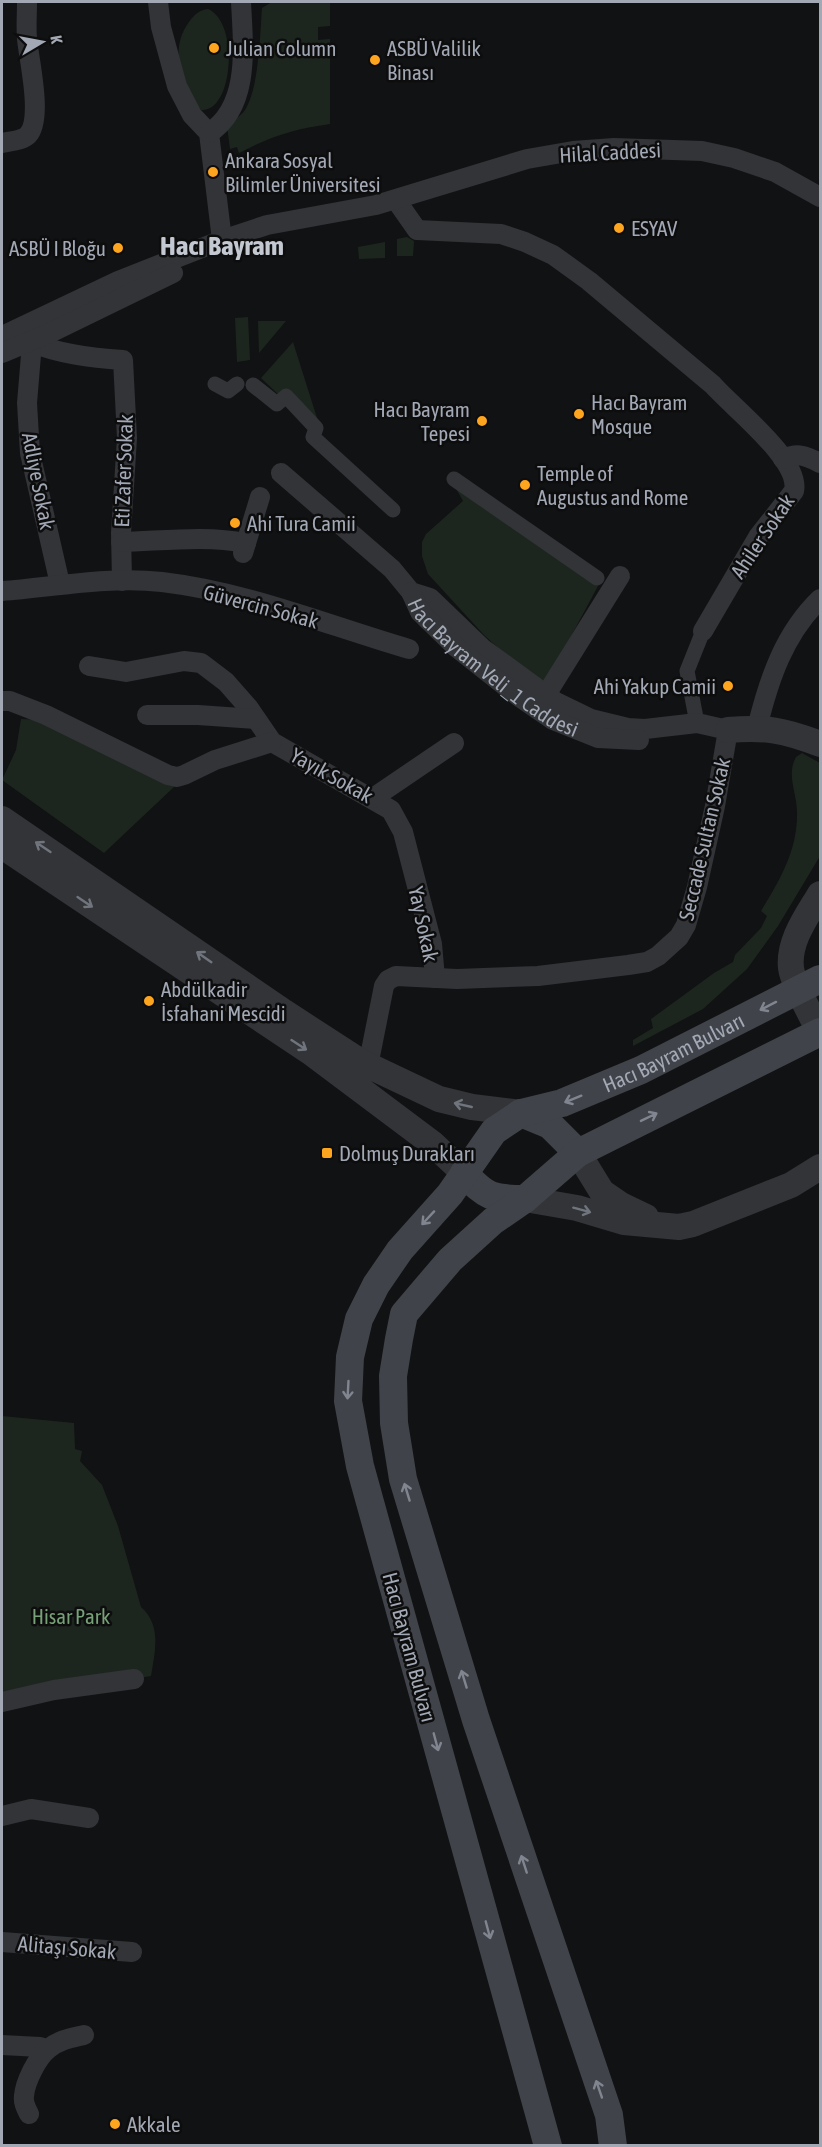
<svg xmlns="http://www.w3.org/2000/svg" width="822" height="2147" viewBox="0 0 822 2147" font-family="'Asap Condensed',sans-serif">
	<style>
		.green { fill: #1d261e }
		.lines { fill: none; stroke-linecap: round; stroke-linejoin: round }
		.pedestrian { stroke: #323438; stroke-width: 15 }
		.minor { stroke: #323438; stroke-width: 20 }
		.tertiary { stroke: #323438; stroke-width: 26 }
		.secondary { stroke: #404349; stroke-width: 28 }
		.oneway { stroke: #70747d }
		.oneway2 { stroke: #80858f }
		.poi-dot { fill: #fea51f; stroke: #0d0d0e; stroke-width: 2 }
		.labels { text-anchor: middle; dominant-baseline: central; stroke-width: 5; stroke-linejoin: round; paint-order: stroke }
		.poi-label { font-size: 21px; fill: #a2a9b5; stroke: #0d0d0e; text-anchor: start }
		.street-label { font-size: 21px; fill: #a2a9b5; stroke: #0d0d0e }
		.park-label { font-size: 21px; fill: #77a177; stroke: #0d0d0e }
		.district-label { font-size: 27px; font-weight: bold; fill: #c3c8d1; stroke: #0d0d0e }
	</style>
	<rect width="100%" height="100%" fill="#111213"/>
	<path class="green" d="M272 2H330V26L318 27V40L330 39V124C294 129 272 136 239 153L237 147 230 149 227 125C234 120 240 117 245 110 259 88 260 35 262 8Z
		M208 9C240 23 233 113 201 110 180 88 169 48 189 22 194 15 199 10 208 9Z
		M407 237 414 241 413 256H397V239Z
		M385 242V258L359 259 358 247Z
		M248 317 250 360 237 362 235 318Z
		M258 321H286L259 353Z
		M293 342 317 418 315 421 280 396 261 378Z
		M453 483 598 586 546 683 525 673 484 635 428 574 422 556V542L426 534 463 501Z
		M21 719 39 720 175 786 104 853 2 780 16 750Z
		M802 753 820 763V856L778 926 747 969 703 1009 633 1046V1040L653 1028 651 1019 714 973 733 962 735 955 761 928 767 916 761 911C780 880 798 849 797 812 797 793 786 775 796 757Z
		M2 1416 74 1423 75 1449 82 1451 80 1461 102 1485 118 1526 141 1607C162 1626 155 1651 151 1676L2 1702Z"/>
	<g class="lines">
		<path class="pedestrian" d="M215 384 228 391 237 384
			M253 385 277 404 286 396 316 428 313 437 393 510
			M454 479 597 578
			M697 723 687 671 703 631"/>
		<g class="minor">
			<path d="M158 2 161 27 177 86 192 115 209 133 222 240"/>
			<path d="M209 133C251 106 243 44 241 2"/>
			<path d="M2 143C10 141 22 141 28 135 43 119 29 60 27 39 26 27 27 14 27 2"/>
			<path d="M396 200 417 230 501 234 525 242 553 255 589 281 713 385C733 408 801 460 794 491L758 537 703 631"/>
			<path d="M2 336 118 281 222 240 267 225 376 205 527 159 573 151 614 148 702 151 734 158 775 172 820 197"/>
			<path d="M29 342C60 354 90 358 123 360L127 438 121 533 122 581"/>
			<path d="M29 342 31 355 27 403 30 453 60 584"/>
			<path d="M2 353 52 332 173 273"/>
			<path d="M783 459C798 452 806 456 820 463"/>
			<path d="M281 473 392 569 411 592 430 598 482 648 556 702 591 719 628 728 645 729 697 723 728 730"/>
			<path d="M121 542C162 541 205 535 246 543"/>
			<path d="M243 553 260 497"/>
			<path d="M2 591C55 587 108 576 162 582 247 592 327 625 409 649"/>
			<path id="s1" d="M411 592 420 612 457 648 518 696 553 720 598 738 639 740"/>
			<path d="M89 666 126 672 184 661 201 663 226 682 248 707 272 742 391 810 403 832 432 944 435 978"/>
			<path d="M2 701H10L46 715 168 775 177 777 184 775 215 760 272 742"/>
			<path d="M539 706 620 576"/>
			<path d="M147 715H198L256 719"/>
			<path d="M757 728C769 679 784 634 820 599"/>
			<path d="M373 798 454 743"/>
			<path d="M368 1066 384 986 388 980 396 976 457 979 538 976 628 965 647 962 658 956 679 937 686 925 697 887 715 806 728 730"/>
			<path d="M2 1702 54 1690 134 1679"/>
			<path d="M2 1816 31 1809 89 1818"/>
			<path d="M2 1942 132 1952"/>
			<path d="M2 2045 40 2047 46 2049"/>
			<path d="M29 2114C26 2108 23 2103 24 2096 25 2082 37 2058 48 2049 58 2040 71 2038 84 2035"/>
		</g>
		<path class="tertiary" d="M728 730C766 727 784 730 820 744
			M2 819 284 1012 361 1062 439 1099 472 1107 521 1113
			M2 846 313 1054 433 1144 464 1173
			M820 1033C812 1016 793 984 791 968 788 941 807 916 820 894
			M578 1153 602 1192 621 1205 646 1217
			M525 1199 577 1208 624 1222 679 1227 693 1224 791 1185 820 1167"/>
		<g class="secondary">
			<path d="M521 1113 550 1125 578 1153"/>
			<path d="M464 1173C486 1197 492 1199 525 1199"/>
			<path id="s2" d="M548 2146 360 1466 348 1401 350 1357 359 1319 376 1285 400 1250 450 1194 494 1131 521 1113 562 1103 641 1070 820 979"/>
			<path d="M613 2146 609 2115 476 1720 403 1479 394 1423 393 1376 399 1339 404 1314 450 1260 493 1221 525 1199 578 1153 820 1032"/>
		</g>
	</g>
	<defs><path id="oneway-shaft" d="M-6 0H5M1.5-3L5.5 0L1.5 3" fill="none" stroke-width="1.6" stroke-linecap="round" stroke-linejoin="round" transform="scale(1.5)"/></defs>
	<g class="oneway">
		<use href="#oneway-shaft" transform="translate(43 847) rotate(-146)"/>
		<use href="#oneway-shaft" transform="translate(85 902) rotate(34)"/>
		<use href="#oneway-shaft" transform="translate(204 957) rotate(-145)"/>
		<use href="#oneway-shaft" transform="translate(299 1045) rotate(33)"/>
		<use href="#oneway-shaft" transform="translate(463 1105) rotate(-167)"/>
		<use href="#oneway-shaft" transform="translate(582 1210) rotate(15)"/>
	</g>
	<g class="oneway2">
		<use href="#oneway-shaft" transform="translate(768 1006) rotate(153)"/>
		<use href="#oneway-shaft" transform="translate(573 1099) rotate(158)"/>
		<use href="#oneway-shaft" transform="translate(649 1117) rotate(-26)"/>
		<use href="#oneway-shaft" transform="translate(428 1218) rotate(133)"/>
		<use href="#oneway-shaft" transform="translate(348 1390) rotate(93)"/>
		<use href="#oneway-shaft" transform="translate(407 1492) rotate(-107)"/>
		<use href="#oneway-shaft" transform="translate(464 1679) rotate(-107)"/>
		<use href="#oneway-shaft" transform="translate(436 1742) rotate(75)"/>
		<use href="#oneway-shaft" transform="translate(524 1864) rotate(-108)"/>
		<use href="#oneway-shaft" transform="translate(488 1930) rotate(75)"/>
		<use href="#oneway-shaft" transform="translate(599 2089) rotate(-109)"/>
	</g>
	<g class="poi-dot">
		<circle cx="214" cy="48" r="6"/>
		<circle cx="375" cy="60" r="6"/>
		<circle cx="213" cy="172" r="6"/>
		<circle cx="619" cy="228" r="6"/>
		<circle cx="118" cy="248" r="6"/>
		<circle cx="579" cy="414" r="6"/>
		<circle cx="482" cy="421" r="6"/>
		<circle cx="525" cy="485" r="6"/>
		<circle cx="235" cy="523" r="6"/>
		<circle cx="728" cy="686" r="6"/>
		<circle cx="149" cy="1001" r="6"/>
		<rect x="321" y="1147" width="12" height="12" rx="3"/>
		<circle cx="115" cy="2124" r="6"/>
	</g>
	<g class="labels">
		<g class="poi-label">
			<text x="226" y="48">Julian Column</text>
			<text x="387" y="48">ASBÜ Valilik<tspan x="387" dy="24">Binası</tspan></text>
			<text x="225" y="160">Ankara Sosyal<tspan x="225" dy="24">Bilimler Üniversitesi</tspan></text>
			<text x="631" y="228">ESYAV</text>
			<text x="106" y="248" text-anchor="end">ASBÜ I Bloğu</text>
			<text x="591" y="402">Hacı Bayram<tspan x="591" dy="24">Mosque</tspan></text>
			<text x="470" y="409" text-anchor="end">Hacı Bayram<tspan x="470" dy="24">Tepesi</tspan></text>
			<text x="537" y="473">Temple of<tspan x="537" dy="24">Augustus and Rome</tspan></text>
			<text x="247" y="523">Ahi Tura Camii</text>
			<text x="716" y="686" text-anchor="end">Ahi Yakup Camii</text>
			<text x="161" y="989">Abdülkadir<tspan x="161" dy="24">İsfahani Mescidi</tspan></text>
			<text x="339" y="1153">Dolmuş Durakları</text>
			<text x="127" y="2124">Akkale</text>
		</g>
		<g class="street-label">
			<text transform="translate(610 152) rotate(-3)">Hilal Caddesi</text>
			<text transform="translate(123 471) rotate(-88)">Eti Zafer Sokak</text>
			<text transform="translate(39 481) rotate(79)">Adliye Sokak</text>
			<text transform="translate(762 536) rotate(-56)">Ahiler Sokak</text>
			<text transform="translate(261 606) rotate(15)">Güvercin Sokak</text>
			<text stroke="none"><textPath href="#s1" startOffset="114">Hacı Bayram Veli_1 Caddesi</textPath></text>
			<text transform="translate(332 775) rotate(29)">Yayık Sokak</text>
			<text transform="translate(704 839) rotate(-77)">Seccade Sultan Sokak</text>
			<text transform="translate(424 924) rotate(78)">Yay Sokak</text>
			<text stroke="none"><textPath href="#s2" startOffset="1284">Hacı Bayram Bulvarı</textPath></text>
			<text transform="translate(410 1647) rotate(75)">Hacı Bayram Bulvarı</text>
			<text transform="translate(67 1947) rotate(5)">Alitaşı Sokak</text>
		</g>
		<g class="park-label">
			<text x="71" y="1616">Hisar Park</text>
		</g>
		<g class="district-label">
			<text x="222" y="245">Hacı Bayram</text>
		</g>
	</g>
	<rect width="822" height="2147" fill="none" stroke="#a2a9b5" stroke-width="6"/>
	<g transform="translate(42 42) rotate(80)" stroke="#0d0d0e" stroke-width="4.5" paint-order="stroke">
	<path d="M0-4.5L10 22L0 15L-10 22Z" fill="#a2a9b5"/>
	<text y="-9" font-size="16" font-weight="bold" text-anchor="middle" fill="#a2a9b5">K</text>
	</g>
</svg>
